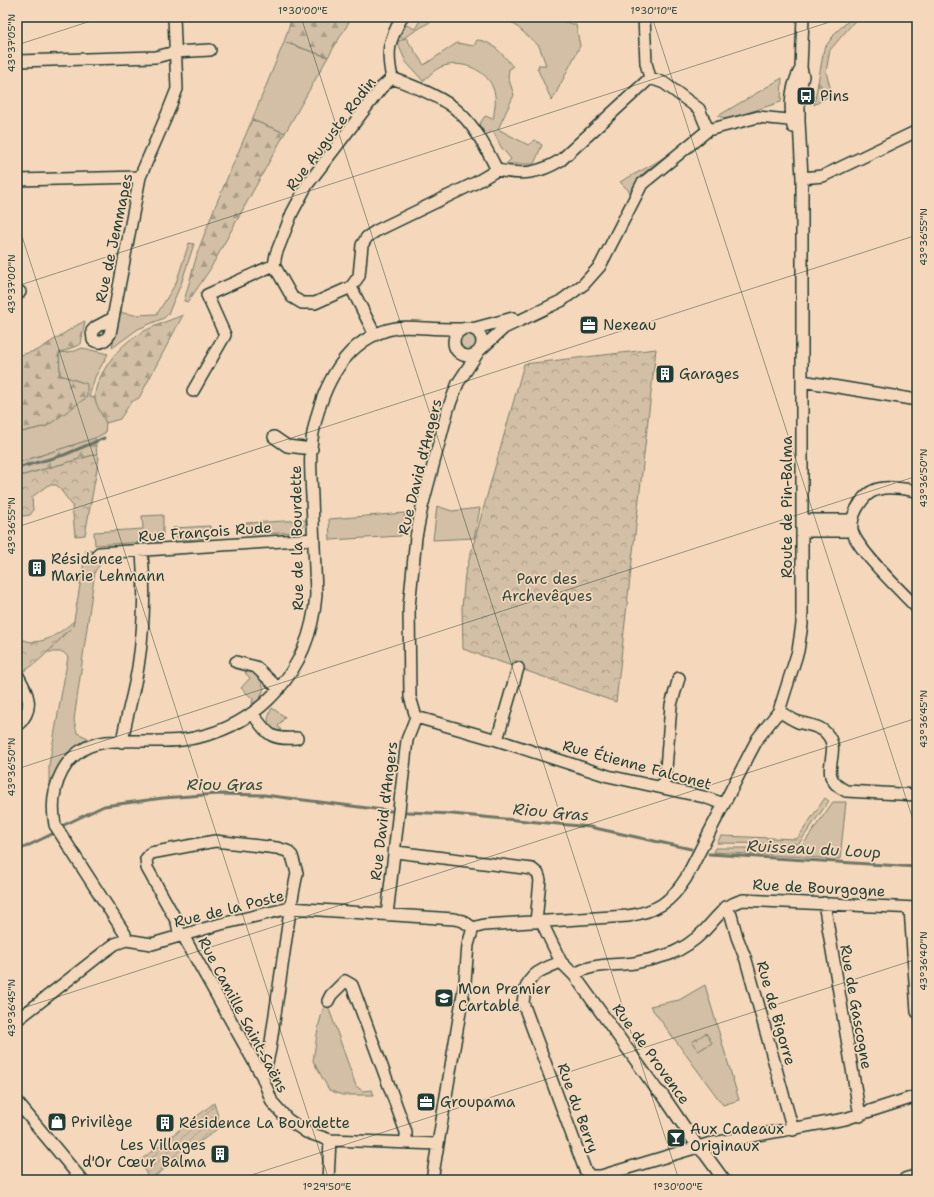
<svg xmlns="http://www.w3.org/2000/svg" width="934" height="1197" viewBox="0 0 934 1197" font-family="'Shantell Sans',sans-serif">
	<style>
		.grass { fill: #d2bfa5; stroke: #787e6c }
		.forest { fill: url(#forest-firs); stroke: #787e6c }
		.park { fill: url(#park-crowns); stroke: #787e6c }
		.garden { fill: url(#garden-furrows); stroke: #787e6c }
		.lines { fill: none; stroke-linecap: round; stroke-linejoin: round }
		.stream { stroke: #6d7565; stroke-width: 3 }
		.minor-casing { stroke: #1f3d34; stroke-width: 14 }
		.major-casing { stroke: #1f3d34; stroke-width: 17 }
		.minor { stroke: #f5d8bb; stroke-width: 11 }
		.major { stroke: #f5d8bb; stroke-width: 14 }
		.ticks { fill: none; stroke: #1f3d34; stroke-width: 1; stroke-opacity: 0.45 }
		.labels { text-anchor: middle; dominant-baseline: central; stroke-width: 3.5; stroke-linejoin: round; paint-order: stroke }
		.poi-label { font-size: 15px; fill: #1f3d34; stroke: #f5d8bb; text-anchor: start }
		.street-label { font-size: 15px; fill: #1f3d34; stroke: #f5d8bb }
		.park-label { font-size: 15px; fill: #314a3f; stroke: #f5d8bb }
		.water-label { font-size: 16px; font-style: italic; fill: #324b40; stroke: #f5d8bb }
		.neatline { fill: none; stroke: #1f3d34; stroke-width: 1.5 }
		.ticks-label { font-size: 10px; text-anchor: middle; fill: #1f3d34 }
	</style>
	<defs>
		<pattern id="forest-firs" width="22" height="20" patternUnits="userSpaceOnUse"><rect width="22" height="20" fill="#d2bfa5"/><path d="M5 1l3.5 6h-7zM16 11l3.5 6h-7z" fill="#aa9c87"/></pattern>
		<pattern id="park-crowns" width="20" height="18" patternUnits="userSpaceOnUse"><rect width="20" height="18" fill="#d2bfa5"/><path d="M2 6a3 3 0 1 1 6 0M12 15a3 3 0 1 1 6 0" fill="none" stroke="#aa9c87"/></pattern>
		<pattern id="garden-furrows" width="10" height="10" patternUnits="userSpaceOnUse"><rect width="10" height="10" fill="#d2bfa5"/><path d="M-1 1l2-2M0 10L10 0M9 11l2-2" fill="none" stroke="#aa9c87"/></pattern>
	</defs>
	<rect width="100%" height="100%" fill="#f5d8bb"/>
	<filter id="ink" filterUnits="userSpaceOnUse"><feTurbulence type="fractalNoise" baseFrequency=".025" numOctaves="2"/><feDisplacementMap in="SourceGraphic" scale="8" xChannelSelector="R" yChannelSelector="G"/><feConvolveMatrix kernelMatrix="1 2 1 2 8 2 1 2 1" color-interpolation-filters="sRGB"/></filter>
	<g filter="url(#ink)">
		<path class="grass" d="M422 17H438L402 39 400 36 406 25 415 29Z
			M506 17H549L576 25 580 46 552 101 537 68 539 67 538 65H546L539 46Z
			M406 38 424 65 457 43 474 46 477 40C493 41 503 55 513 67L509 69 508 77 514 95 498 129 528 145 535 140 542 145 534 164H506L511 159 501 147 493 131 485 135 479 125 485 116 493 119C495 108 497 98 493 88 485 67 456 58 437 69 432 72 428 77 423 81L406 62 397 42Z
			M284 42 328 57 285 133 252 120Z
			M782 78 781 102 728 119 718 116Z
			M685 143 645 172 630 192 620 182 655 163Z
			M189 243 194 244 181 284 168 314 164 318 138 329 112 348 118 312 135 315 157 314 176 283Z
			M458 343a10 10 0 1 1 20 0a10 10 0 1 1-20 0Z
			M82 348 108 354 95 377 89 397 95 398 106 423 105 433 95 438 17 463V433L47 426 87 384 60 375 59 353 75 351Z
			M437 506 452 511 480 508 474 538 433 540Z
			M405 513 401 536 330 540 329 519Z
			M163 515V536L160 541 95 545 94 532 143 529 142 516Z
			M306 520V524L295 532 246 535V523Z
			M210 526V538L179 540 173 532V528Z
			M86 550H97V558L103 561 95 571 74 720 77 733 88 738C69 753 59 763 49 785V765L68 657 63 652H47L73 626Z
			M251 670 259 677 264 688 260 699 252 704 253 699 241 688 250 678 245 673Z
			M272 708 285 717 278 726 281 730 275 732C266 726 267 717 272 708Z
			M825 798 829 801 800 842 797 844 717 843 721 836 797 839Z
			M833 802H846L840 859 713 852 715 848H798L802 846Z
			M705 985 739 1100 723 1105 650 1006 679 1000Z
			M324 1005 328 1006 356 1086 363 1091 372 1090 374 1095H342L329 1090 313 1061 318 1028Z"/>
		<path class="forest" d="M292 17H352L328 57 284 42Z
			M853 17H858L830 50 826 72 832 94 814 105 824 49 836 32Z
			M252 120 285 133 209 271 188 302 184 301 198 251 214 209Z
			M183 315 139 398 131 402 120 419 106 423C103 416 96 406 95 398 94 390 99 379 103 372 123 336 147 329 183 315Z
			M85 321 81 344 59 353 60 375 87 384V397L47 426 17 433V356L38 350 77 325Z
			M95 438 97 454 17 477V463Z"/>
		<path class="park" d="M656 349 616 702 463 649 462 608 465 574 524 364Z
			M97 454 99 458 85 535 75 536 72 505 57 485H48L32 497 33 511 30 515 17 517V477Z
			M74 621 73 626C57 641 42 662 22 672L17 663V636C36 651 59 634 74 621Z
			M706 1033 712 1043 698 1051 692 1042Z"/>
		<path class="garden" d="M214 1103 221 1126 150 1180H147C149 1172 139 1168 142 1159Z"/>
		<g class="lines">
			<path class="stream" d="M17 468 64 455 104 438
				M407 812 452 814 590 827 691 849
				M64 825 104 806 163 798 218 794 264 795 391 811
				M17 851 52 834
				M709 854 917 867"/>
			<g class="minor-casing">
				<path id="minor" d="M402 17C389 41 386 50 392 78L381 88 307 185 292 213 276 254 274 265 292 297 302 303H315L351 287 359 276 362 245 367 237 376 231 475 183 497 170C523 175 538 174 561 160L650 78
					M644 17 646 63 650 78
					M17 61 156 57 175 52 210 50
					M392 78C413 86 435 94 453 107 474 123 486 148 497 170
					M650 78 664 83 699 109 708 130
					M793 127C790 106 790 91 799 72
					M802 178 823 176 917 131
					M17 180 140 177
					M351 287 375 335
					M17 295 20 292
					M113 318 96 327 92 331 93 340C101 345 106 340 110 334L140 177 166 117 177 89 174 17
					M454 342a14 14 0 1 1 28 0a14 14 0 1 1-28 0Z
					M472 329 513 318
					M481 349 504 328 561 301 584 284 600 266 642 184 708 130 758 117 799 121
					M802 381 917 400
					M193 391 225 335 207 295 274 265
					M274 437 287 446 312 449
					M917 491C898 488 873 482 861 502 855 510 851 520 852 530 856 549 902 592 917 608
					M802 520H852
					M802 531H852
					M99 553 314 539
					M236 662 256 667 279 689
					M17 674C28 694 36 708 17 726
					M779 711C785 715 791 719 798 722 807 725 819 725 826 733 845 753 813 775 846 791L917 795
					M252 713C268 734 269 740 297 738
					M416 717 497 740 608 776 704 797 724 804
					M497 740 518 668
					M122 742C126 717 134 693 138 667 144 629 145 590 142 552
					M663 788 666 769 671 705 679 678
					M396 852 532 869 538 874 540 880 536 922
					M824 903 860 1116
					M725 907 731 915 737 937 746 960 793 1130
					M910 908 917 1012
					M387 915 407 740 416 717 410 697 409 607 416 537 422 507 448 409 458 383 477 354
					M544 921V927L561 962 574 975 657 1090 662 1094 698 1147 705 1154 724 1180
					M126 940 125 934 55 825C48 788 64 747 106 742 131 739 157 743 182 740 259 730 310 671 316 595 315 562 313 530 312 497 311 476 309 454 313 433 322 387 345 337 396 328 406 326 417 328 427 328 439 329 451 329 463 329
					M561 962C538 971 525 975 523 1003L585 1170 590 1176H601L708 1144 845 1119 917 1096
					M574 975C591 963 614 966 634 963 646 961 658 958 670 954 682 949 694 941 703 932 716 919 723 905 743 900L917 908
					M328 1001 331 995 345 981 352 985 406 1132V1143
					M17 1020 104 952 115 944 126 940 152 944 221 924 290 908 454 919 463 921 473 928
					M262 1076 266 1067 270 1049 291 904 297 873 292 856 287 851 277 848 215 841 151 853 146 859 147 868 177 922 179 933 185 939 262 1076 272 1102 287 1119 306 1132 330 1140 438 1144
					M17 1102 82 1180
					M328 1180 330 1140
					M432 1180 465 982 468 945 473 928 484 925 628 916C657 911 670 903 686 878L750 753 758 738 779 711 798 651 802 624V178L799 121V95L803 76 801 68 803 17"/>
			</g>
			<g class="major-casing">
				<path id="major" d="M906 1180 917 1177"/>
			</g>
			<use href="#minor" class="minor"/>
			<use href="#major" class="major"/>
		</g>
	</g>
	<path class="ticks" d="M301 17 679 1180M652 17 917 832M17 45 103 17M17 221 329 1180M17 286 845 17M17 527 917 235M17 769 917 476M17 1010 917 718M236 1180 917 959"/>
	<defs>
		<g id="bus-square" transform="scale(1)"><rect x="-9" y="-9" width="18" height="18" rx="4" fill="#1f3d34" stroke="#f5d8bb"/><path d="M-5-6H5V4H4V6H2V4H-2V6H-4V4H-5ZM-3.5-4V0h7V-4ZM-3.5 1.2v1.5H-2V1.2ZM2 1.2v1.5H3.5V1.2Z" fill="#fff"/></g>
		<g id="office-square" transform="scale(1)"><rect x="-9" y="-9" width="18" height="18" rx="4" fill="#1f3d34" stroke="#f5d8bb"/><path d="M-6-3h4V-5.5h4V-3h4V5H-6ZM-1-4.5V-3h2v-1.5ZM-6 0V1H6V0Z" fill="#fff"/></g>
		<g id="building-square" transform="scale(1)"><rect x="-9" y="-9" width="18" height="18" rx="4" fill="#1f3d34" stroke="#f5d8bb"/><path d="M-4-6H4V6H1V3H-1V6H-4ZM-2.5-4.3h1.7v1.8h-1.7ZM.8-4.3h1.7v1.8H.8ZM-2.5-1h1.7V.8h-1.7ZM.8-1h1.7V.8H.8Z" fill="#fff"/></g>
		<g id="school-square" transform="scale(1)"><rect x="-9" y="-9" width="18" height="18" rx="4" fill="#1f3d34" stroke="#f5d8bb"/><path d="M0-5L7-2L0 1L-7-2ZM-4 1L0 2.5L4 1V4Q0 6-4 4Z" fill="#fff"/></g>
		<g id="shop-square" transform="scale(1)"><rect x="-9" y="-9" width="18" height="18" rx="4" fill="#1f3d34" stroke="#f5d8bb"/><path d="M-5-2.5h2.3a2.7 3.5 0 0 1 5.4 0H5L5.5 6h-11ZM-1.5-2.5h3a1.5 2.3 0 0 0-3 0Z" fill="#fff"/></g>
		<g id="bar-square" transform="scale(1)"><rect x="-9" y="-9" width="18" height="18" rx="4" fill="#1f3d34" stroke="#f5d8bb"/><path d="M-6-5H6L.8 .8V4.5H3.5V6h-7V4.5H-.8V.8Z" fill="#fff"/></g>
	</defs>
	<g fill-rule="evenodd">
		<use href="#bus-square" x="806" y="96"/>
		<use href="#office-square" x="589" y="325"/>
		<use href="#building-square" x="665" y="374"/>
		<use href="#building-square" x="37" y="568"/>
		<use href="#school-square" x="444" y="998"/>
		<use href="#office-square" x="426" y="1102"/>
		<use href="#shop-square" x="57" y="1122"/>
		<use href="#building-square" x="165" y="1123"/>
		<use href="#bar-square" x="676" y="1138"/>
		<use href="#building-square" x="220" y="1154"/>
	</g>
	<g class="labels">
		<g class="poi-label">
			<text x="820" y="96">Pins</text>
			<text x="603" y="325">Nexeau</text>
			<text x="679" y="374">Garages</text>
			<text x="51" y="559">Résidence<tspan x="51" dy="17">Marie Lehmann</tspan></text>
			<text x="458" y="989">Mon Premier<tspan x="458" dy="17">Cartable</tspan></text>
			<text x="440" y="1102">Groupama</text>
			<text x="71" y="1122">Privilège</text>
			<text x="179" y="1123">Résidence La Bourdette</text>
			<text x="690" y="1129">Aux Cadeaux<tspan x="690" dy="17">Originaux</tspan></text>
			<text x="206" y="1145" text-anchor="end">Les Villages<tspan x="206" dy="17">d'Or Cœur Balma</tspan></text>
		</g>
		<g class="street-label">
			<text transform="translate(331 134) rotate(-53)">Rue Auguste Rodin</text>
			<text transform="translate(114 238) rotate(-78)">Rue de Jemmapes</text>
			<text transform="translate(420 467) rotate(-76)">Rue David d'Angers</text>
			<text transform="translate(787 507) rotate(-90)">Route de Pin-Balma</text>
			<text transform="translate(205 532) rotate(-4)">Rue François Rude</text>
			<text transform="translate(297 538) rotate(-91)">Rue de la Bourdette</text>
			<text transform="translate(637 765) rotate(15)">Rue Étienne Falconet</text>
			<text transform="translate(384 811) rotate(-83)">Rue David d'Angers</text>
			<text transform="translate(819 888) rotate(3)">Rue de Bourgogne</text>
			<text transform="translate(229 909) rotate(-14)">Rue de la Poste</text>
			<text transform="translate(856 1007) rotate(80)">Rue de Gascogne</text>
			<text transform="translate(776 1013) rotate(74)">Rue de Bigorre</text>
			<text transform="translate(243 1015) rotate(62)">Rue Camille Saint-Saëns</text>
			<text transform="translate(651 1054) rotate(54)">Rue de Provence</text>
			<text transform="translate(578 1108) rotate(70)">Rue du Berry</text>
		</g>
		<g class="park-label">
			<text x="547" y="579">Parc des<tspan x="547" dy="17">Archevêques</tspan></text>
		</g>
		<g class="water-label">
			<text x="225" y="784">Riou Gras</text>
			<text transform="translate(551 812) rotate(5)">Riou Gras</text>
			<text transform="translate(814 849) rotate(3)">Ruisseau du Loup</text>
		</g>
	</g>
	<rect width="934" height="1197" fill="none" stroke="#f5d8bb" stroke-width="44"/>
	<rect x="22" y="22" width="890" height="1153" class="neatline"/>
	<g class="ticks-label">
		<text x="303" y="14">1°30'00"E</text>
		<text x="654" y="14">1°30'10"E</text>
		<text transform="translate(11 43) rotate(-90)" y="4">43°37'05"N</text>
		<text transform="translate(923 237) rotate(-90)" y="4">43°36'55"N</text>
		<text transform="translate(11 284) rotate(-90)" y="4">43°37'00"N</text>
		<text transform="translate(923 478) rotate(-90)" y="4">43°36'50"N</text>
		<text transform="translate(11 526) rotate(-90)" y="4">43°36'55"N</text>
		<text transform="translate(923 719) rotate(-90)" y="4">43°36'45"N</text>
		<text transform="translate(11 767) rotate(-90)" y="4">43°36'50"N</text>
		<text transform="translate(923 961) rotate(-90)" y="4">43°36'40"N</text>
		<text transform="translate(11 1008) rotate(-90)" y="4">43°36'45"N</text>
		<text x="327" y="1190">1°29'50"E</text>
		<text x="678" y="1190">1°30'00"E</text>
	</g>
</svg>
